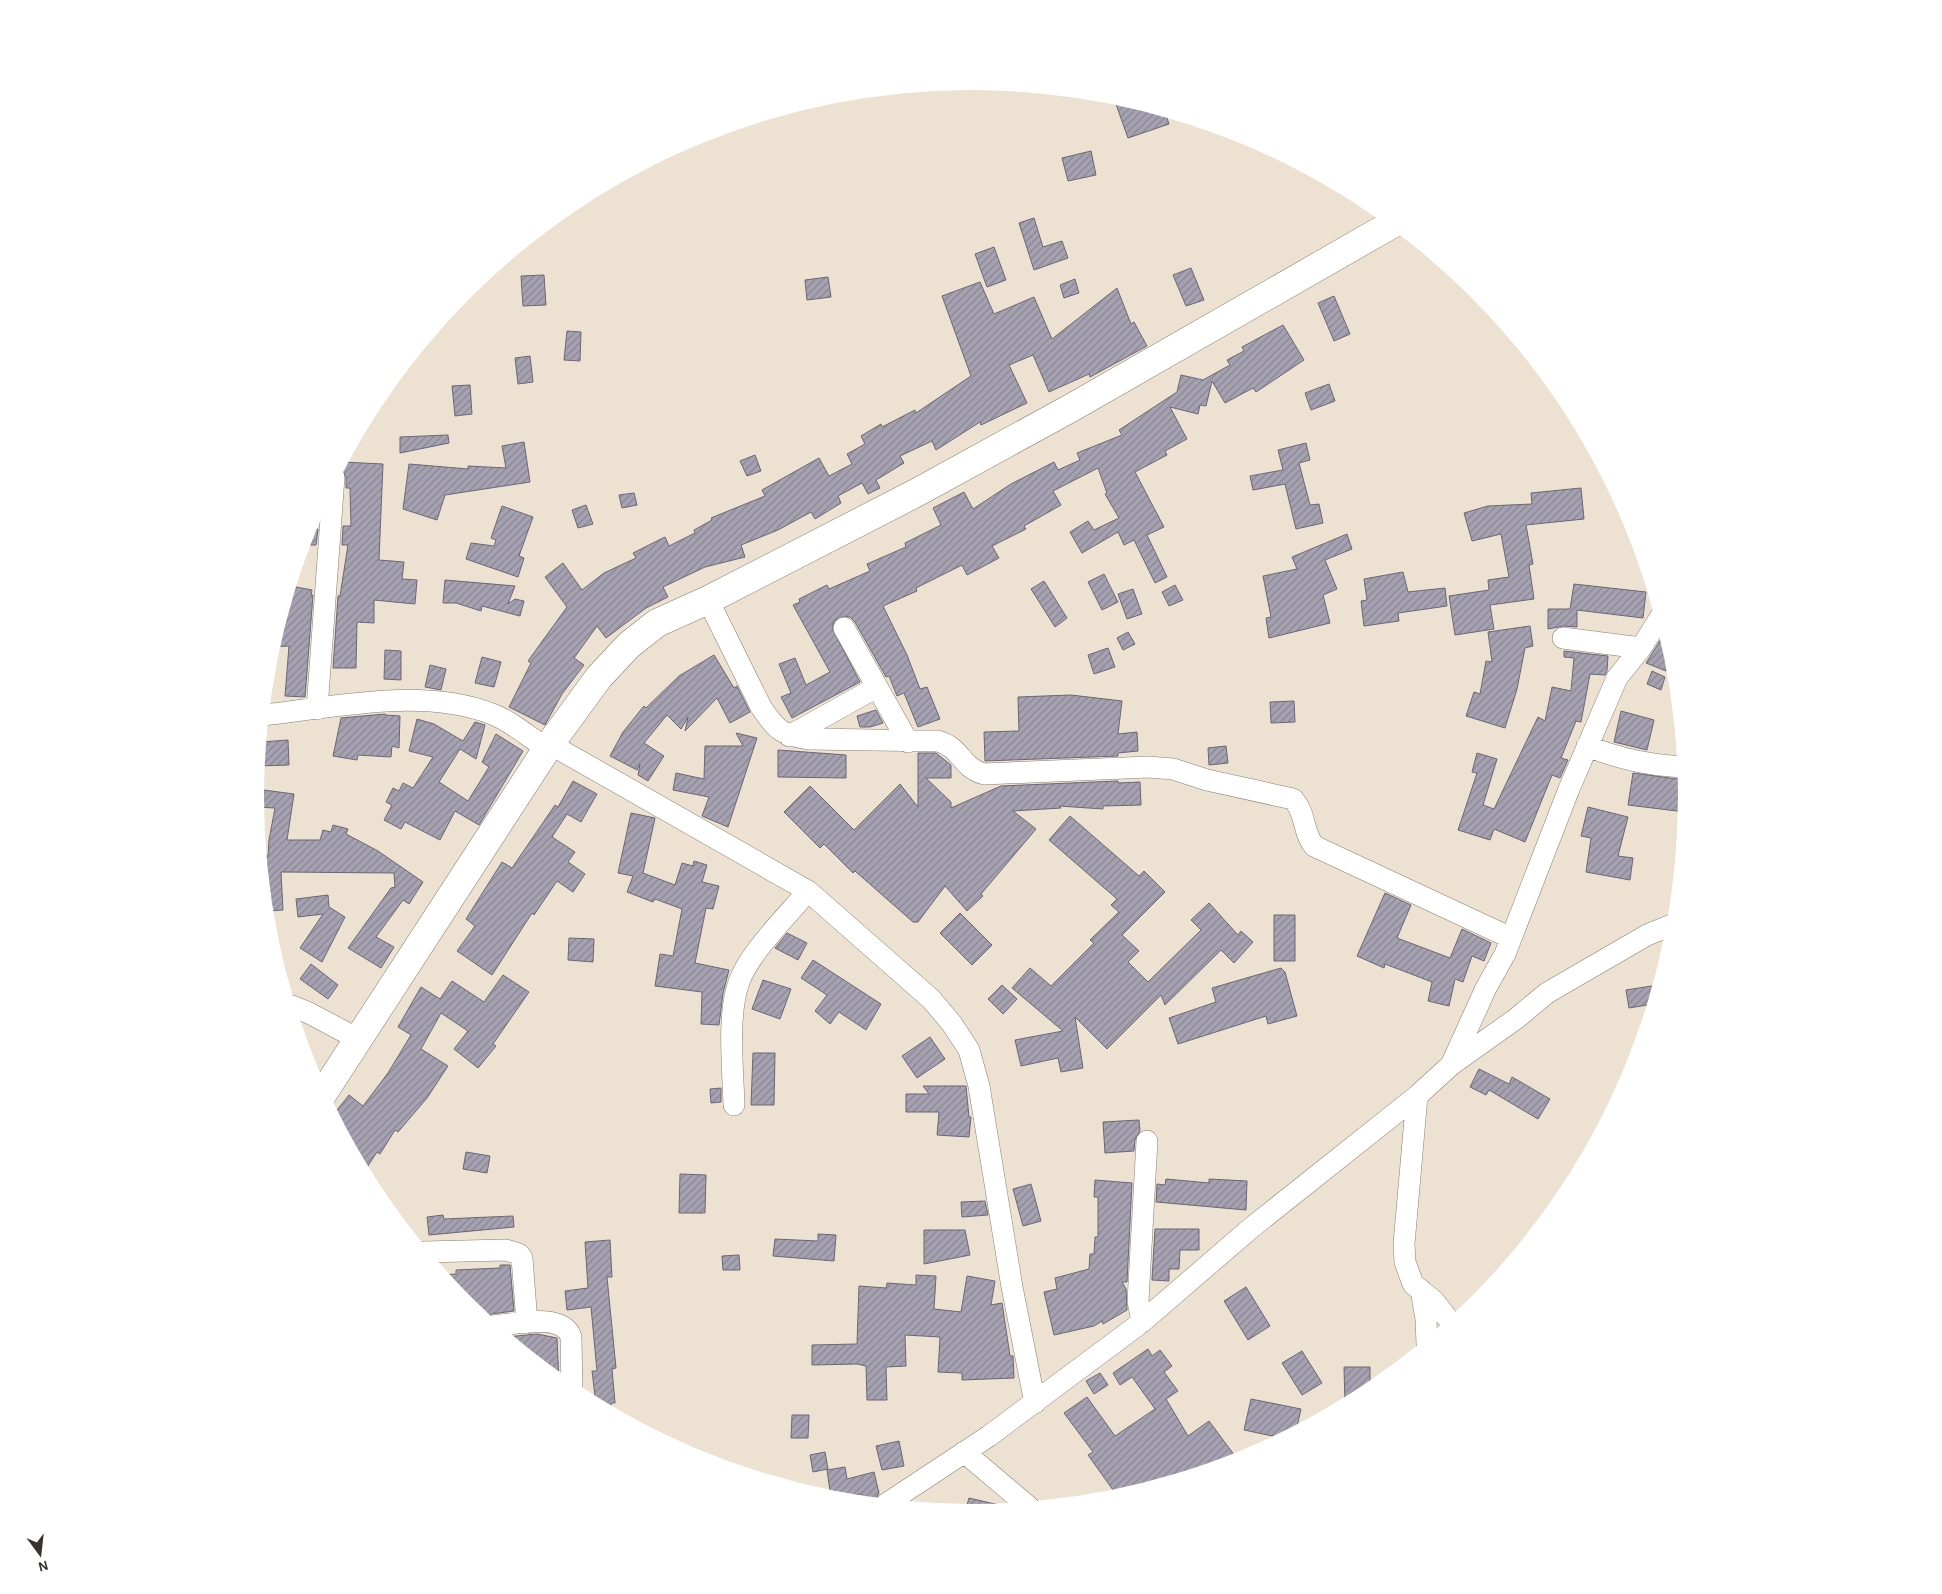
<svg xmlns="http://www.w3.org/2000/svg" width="1942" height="1594" viewBox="0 0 1942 1594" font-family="'Alegreya Sans',sans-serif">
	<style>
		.building { fill: url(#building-hatch); stroke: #6a6675 }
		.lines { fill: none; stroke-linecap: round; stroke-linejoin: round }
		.minor-casing { stroke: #897e70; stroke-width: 22 }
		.highway-casing { stroke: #897e70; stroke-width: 29 }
		.minor { stroke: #fff; stroke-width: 21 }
		.highway { stroke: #fff; stroke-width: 28 }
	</style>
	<defs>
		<pattern id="building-hatch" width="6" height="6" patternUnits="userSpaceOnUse" patternTransform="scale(1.25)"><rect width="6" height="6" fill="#a6a2b2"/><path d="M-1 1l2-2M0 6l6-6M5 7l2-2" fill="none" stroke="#888591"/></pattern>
	</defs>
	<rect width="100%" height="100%" fill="#ede1d2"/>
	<path class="building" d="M1113 96 1165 112 1169 124 1128 138Z
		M1091 151 1096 175 1068 181 1062 158Z
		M1034 218 1043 247 1062 241 1068 258 1034 270 1019 223Z
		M994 247 1006 280 987 287 975 254Z
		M1191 268 1204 300 1186 306 1173 275Z
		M544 275 546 305 523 306 521 276Z
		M828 277 831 297 807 300 805 280Z
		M1075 279 1079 293 1064 298 1060 285Z
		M980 282 994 314 1034 297 1052 339 1117 288 1131 324 1134 322 1147 346 1090 377 1089 374 1049 392 1033 355 1009 365 1027 403 981 425 980 422 936 450 932 441 900 456 904 463 876 480 880 488 868 494 862 483 838 496 841 503 815 519 811 512 778 530 741 545 745 557 705 567 663 587 668 597 646 608 606 638 597 626 574 658 584 665 562 694 545 725 509 707 531 663 528 661 567 607 545 577 563 563 582 590 604 573 636 558 633 553 665 537 669 546 695 533 694 530 712 520 711 518 765 496 762 490 819 458 829 476 852 464 847 454 865 444 861 436 881 424 882 427 915 410 916 413 971 376 942 296Z
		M1334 296 1350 334 1334 341 1318 303Z
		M1283 325 1304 360 1256 392 1253 388 1225 403 1212 381 1206 406 1200 405 1198 414 1170 407 1187 439 1165 451 1167 455 1135 472 1164 527 1147 535 1167 577 1155 583 1134 540 1124 545 1118 532 1082 553 1070 532 1088 521 1094 530 1119 518 1105 494 1107 493 1098 468 1053 491 1061 505 1024 526 1026 529 992 546 999 558 967 575 962 565 916 588 917 591 883 606 907 655 920 689 927 687 940 719 918 727 904 693 897 696 889 676 886 677 855 622 850 617 844 616 834 621 832 628 860 682 792 718 781 697 791 693 779 664 795 658 806 685 830 672 793 605 800 602 799 599 827 585 829 589 870 571 867 564 906 547 905 543 941 525 933 508 964 492 973 509 1011 484 1054 462 1058 470 1080 460 1077 453 1122 435 1119 430 1177 392 1181 375 1203 380 1230 365 1227 360 1244 351 1242 347Z
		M567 331 581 332 580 361 564 360Z
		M530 356 533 382 518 384 515 358Z
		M1329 384 1335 401 1311 410 1305 393Z
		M470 385 472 414 455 416 452 386Z
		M448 435 449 443 400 453V437Z
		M524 442 530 482 445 495 437 520 403 509 409 464 468 469V466L506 468 502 446Z
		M1306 443 1310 460 1299 463 1310 505 1319 504 1323 523 1296 529 1285 484 1253 490 1250 476 1283 470 1278 450Z
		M755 455 761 471 747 476 740 461Z
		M342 462 383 464 379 560 404 562 402 579 417 580 415 604 374 600V623L357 622 356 668H333L338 596H340L348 545H342L343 526H351L350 488H346V477L340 466Z
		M1581 488 1584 519 1526 525 1533 564 1529 565 1534 599 1490 605 1494 629 1455 635 1449 596 1489 590 1488 580 1509 577 1501 534 1472 541 1464 513 1488 506 1532 504 1531 493Z
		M634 493 637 505 622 508 619 495Z
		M586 505 593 524 578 528 572 510Z
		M502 506 533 517 519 556 524 558 518 577 466 559 471 543 494 546 496 540 491 538Z
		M308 529H318L316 545H303Z
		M1347 534 1352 549 1325 560 1337 589 1323 595 1330 623 1269 638 1266 618 1271 617 1263 576 1297 569 1292 557Z
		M1403 572 1408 592 1445 588 1447 606 1398 613 1399 621 1364 626 1361 601 1367 600 1364 579Z
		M1104 574 1118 602 1102 610 1088 582Z
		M445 580 515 586 508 604 515 599 524 601 520 616 482 606 481 611 456 603H443Z
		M1044 581 1067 618 1055 627 1031 589Z
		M1574 584 1646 592 1643 618 1577 610V627L1564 626 1548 629V609H1570Z
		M1175 585 1183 600 1169 606 1162 592Z
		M291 586 312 590 311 595H313L305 697 285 696 289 646 272 647Z
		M1133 589 1142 614 1127 619 1118 594Z
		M1530 626 1533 646 1525 648 1517 689 1505 728 1466 716 1474 692 1480 694 1486 661 1492 662 1488 632Z
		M1128 632 1135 644 1123 650 1117 638Z
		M1663 636 1667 638 1671 651 1666 671 1646 663Z
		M1108 648 1115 667 1094 674 1088 655Z
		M385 650 401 651V680L384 679Z
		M1564 651 1608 656 1607 671 1605 675 1590 674 1581 722 1576 721 1561 758 1568 760 1560 778 1552 775 1525 842 1494 829 1490 840 1458 830 1477 773 1472 772 1477 753 1497 759 1483 805 1494 809 1538 717 1545 721 1552 687 1571 691 1574 658 1564 657Z
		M714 655 734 688 737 686 750 712 730 723 717 698 685 731 688 717 681 729 667 715 644 743 664 756 648 781 638 775 640 764 637 770 610 756 623 732 644 706 646 708 679 676Z
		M482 657 501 662 494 687 475 683Z
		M430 665 446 669 441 690 425 687Z
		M1652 671 1665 677 1661 690 1647 684Z
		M1071 695 1122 701 1118 734 1137 732 1138 751 1118 753V756L985 761 984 732 1019 731 1018 697Z
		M1294 701 1295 722 1271 723 1270 702Z
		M876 710 883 723 870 727H860L857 716Z
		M1621 711 1654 720 1647 750 1614 742Z
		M385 714V715L400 716 399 748 392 746 391 757 358 755 357 760 333 756 341 718Z
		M417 719 434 724 463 741 475 722 485 725 476 759 460 749 439 782 468 801 489 767 482 762 496 734 523 751 479 825 455 811 440 840 405 822 401 829 384 820 392 805 386 802 393 788 399 791 403 783 413 788 433 757 409 751Z
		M736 733 757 738 728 827 702 816 709 797 673 790 676 773 704 779 705 746H743Z
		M288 740 289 765 258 766 261 742Z
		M1226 746 1228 763 1209 765 1208 748Z
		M778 750 846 755V778L778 777Z
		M918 753H936L951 765V778H926L951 802V808L1001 786 1118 781V783L1140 782 1141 805 1103 806V809L1059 806 1061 808 1013 811 1036 829 981 894 983 896 967 911 945 886 918 922H913L855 871 853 873 824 844 820 848 784 812 810 786 854 830 900 784 918 807Z
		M1633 773 1685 780V812L1628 805Z
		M573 781 597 794 581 822 567 814 552 837 575 852 568 862 585 874 573 892 557 881 534 915 532 913 492 975 457 951 475 926 466 919 502 862 512 868 555 805 558 807Z
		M256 789 294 794 287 840H320L323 830 331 832 333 825 348 829 346 834 378 851 423 882 409 904 403 900 376 937 394 947 381 968 348 948 391 888 395 887 394 873 281 872 283 910 268 911 266 872H263L261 856H268L269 840 275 808 256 807Z
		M1588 807 1628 817 1618 856 1633 858 1630 880 1586 872 1591 838 1581 836Z
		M631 813 655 818 643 873 675 885 682 863 693 866 694 861 707 865 702 882 719 886 713 909 706 908 695 963 729 970 723 993 719 1025 701 1024 702 992 655 986 660 954 673 956 682 909 655 899 653 902 627 892 633 876 618 873Z
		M1070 816 1139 876 1144 871 1165 892 1122 935 1139 951 1128 962 1148 982 1201 930 1191 920 1209 903 1238 935 1241 931 1253 942 1234 963 1221 950 1165 1005 1161 995 1107 1049 1075 1017 1083 1068 1061 1072 1058 1058 1021 1066 1015 1040 1063 1031 1012 988 1030 968 1051 986 1094 943 1090 940 1119 912 1111 905 1117 899 1049 840Z
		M1385 893 1411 905 1397 938 1450 958 1462 929 1491 943 1484 961 1472 956 1463 982 1455 979 1449 1006 1428 1001 1432 982 1385 964 1384 968 1357 956Z
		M328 895 329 907 345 917 322 962 300 948 323 914 298 917 296 899Z
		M960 913 992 945 972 965 940 933Z
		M1274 915H1295V961H1274Z
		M787 933 807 943 798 960 775 948Z
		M569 938 594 939 593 962 568 960Z
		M813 960 881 1004 866 1030 839 1012 830 1024 815 1011 827 995 801 978Z
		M311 964 338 985 328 999 300 979Z
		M1281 968 1285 972 1297 1016 1268 1024 1266 1016 1178 1044 1169 1018 1216 1002 1212 988Z
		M503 975 529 992 493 1044 496 1046 478 1068 454 1049 468 1031 441 1013 421 1049 448 1066 427 1098 398 1132 395 1130 380 1154 377 1152 364 1172 333 1115 349 1095 363 1106 388 1073 411 1035 398 1027 421 987 440 999 452 981 484 1002Z
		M763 980 791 989 780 1019 752 1009Z
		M1002 985 1017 999 1003 1014 988 999Z
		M1658 985 1653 1004 1629 1008 1626 990Z
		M930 1037 945 1059 917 1078 902 1056Z
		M753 1053H775L774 1105H751Z
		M1479 1069 1509 1084 1512 1077 1550 1099 1538 1119 1489 1090 1486 1095 1470 1087Z
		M923 1086H966L969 1117H971L969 1137 937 1135 939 1112H906V1094H929Z
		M721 1088V1102L711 1103 710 1089Z
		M1139 1120 1140 1131 1135 1140 1134 1151 1105 1153 1103 1122Z
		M466 1152 490 1156 487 1173 463 1169Z
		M680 1174 706 1175 705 1213H679Z
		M1166 1179 1209 1183V1179L1247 1181 1246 1210 1156 1202 1157 1184 1165 1185Z
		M1095 1180 1132 1183 1127 1282H1122L1126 1289 1127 1310 1103 1324 1102 1321 1094 1326 1054 1335 1044 1292 1057 1289 1055 1278 1089 1269 1090 1254H1094L1095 1237H1098V1197H1094Z
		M1031 1184 1041 1221 1023 1226 1013 1189Z
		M985 1201 988 1215 962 1217 961 1202Z
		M443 1215 444 1219 513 1216 514 1227 429 1235 427 1217Z
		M1155 1229H1199V1250H1180L1179 1269H1169V1281L1152 1280Z
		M924 1230H965L970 1255 924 1264Z
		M818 1234 836 1235 834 1261 773 1256 775 1239 818 1241Z
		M610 1240 612 1277H607L616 1368 612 1369 615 1403H611V1412L596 1404 592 1371H597L591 1307 567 1310 565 1291 588 1288 585 1242Z
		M739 1255 740 1270H723L722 1256Z
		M500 1265H510L514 1311 491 1314 484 1318 465 1303 442 1275 456 1274V1270L500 1268Z
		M916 1275 936 1276 934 1309 961 1312 967 1276 995 1281 991 1305 1002 1303 1010 1356H1013L1014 1378 962 1380V1373L938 1372 940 1337 905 1335 906 1366 886 1367 887 1400H867L866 1366 857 1364 812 1365V1345L857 1344 859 1286 886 1288 887 1283 916 1285Z
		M1246 1287 1270 1326 1248 1340 1224 1301Z
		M537 1334 557 1338 559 1381 506 1337Z
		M1148 1349 1152 1356 1160 1350 1172 1366 1164 1372 1178 1391 1166 1399 1188 1436 1209 1421 1238 1460 1118 1497 1088 1455 1093 1452 1064 1413 1087 1397 1115 1436 1155 1409 1132 1377 1120 1385 1113 1373Z
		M1302 1351 1322 1383 1302 1395 1282 1363Z
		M1344 1367H1370V1391L1345 1405Z
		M1100 1373 1108 1385 1094 1394 1086 1381Z
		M1251 1399 1301 1409 1296 1431 1282 1438 1244 1430Z
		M792 1415H809L808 1438H791Z
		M899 1441 904 1466 882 1470 876 1446Z
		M825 1452 828 1469 813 1472 810 1455Z
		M845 1467 847 1479 874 1472 879 1493 874 1502H864L862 1494 831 1498 827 1470Z
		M969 1498 1008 1507 1007 1509 965 1512Z"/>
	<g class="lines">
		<g class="minor-casing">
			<path id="minor" d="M708 600 761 707C776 730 782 735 809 739L938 741C962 748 960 767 984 774L1148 767 1173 769 1207 780 1293 799C1307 815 1302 831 1314 846L1511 938
				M844 628 908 742
				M1563 638 1641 648
				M317 709 334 477
				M263 715C335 707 422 687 492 714 511 721 529 737 547 749
				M789 736 877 687
				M550 744 808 891 931 999 952 1024 969 1050 979 1086 1012 1287 1035 1403
				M1587 746C1620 759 1648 765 1684 767
				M292 1006 309 1013 358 1039
				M1451 1065 1486 988 1505 954 1569 789 1617 678 1641 648 1661 616
				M1417 1096 1404 1244 1405 1262 1413 1284 1434 1301 1452 1324
				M734 1105C733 1070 727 1014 739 982 749 953 787 916 808 891
				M423 1252 506 1250 519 1254 522 1258 527 1323
				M1421 1290 1426 1319 1427 1344
				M1142 1322 1138 1301 1147 1141
				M493 1326C514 1324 563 1312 571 1337L572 1391
				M964 1452 1029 1507
				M886 1504 989 1436 1142 1322 1251 1228 1417 1096 1451 1065 1517 1018 1547 993 1647 935 1674 924"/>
		</g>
		<g class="highway-casing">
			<path id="highway" d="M322 1095 550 744 599 677 629 645 657 623 708 600 914 494 1071 408 1394 223"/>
		</g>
		<use href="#minor" class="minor"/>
		<use href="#highway" class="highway"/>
	</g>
	<path d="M0 0H1942V1594H0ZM264 797a707 707 0 1 1 1414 0a707 707 0 1 1-1414 0Z" fill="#fff" fill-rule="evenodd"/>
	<g transform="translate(40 1554) rotate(165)" stroke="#ffffff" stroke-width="4" paint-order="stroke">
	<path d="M0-4L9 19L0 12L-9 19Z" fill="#38332d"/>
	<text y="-8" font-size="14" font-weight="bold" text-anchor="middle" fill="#38332d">N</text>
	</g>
</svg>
